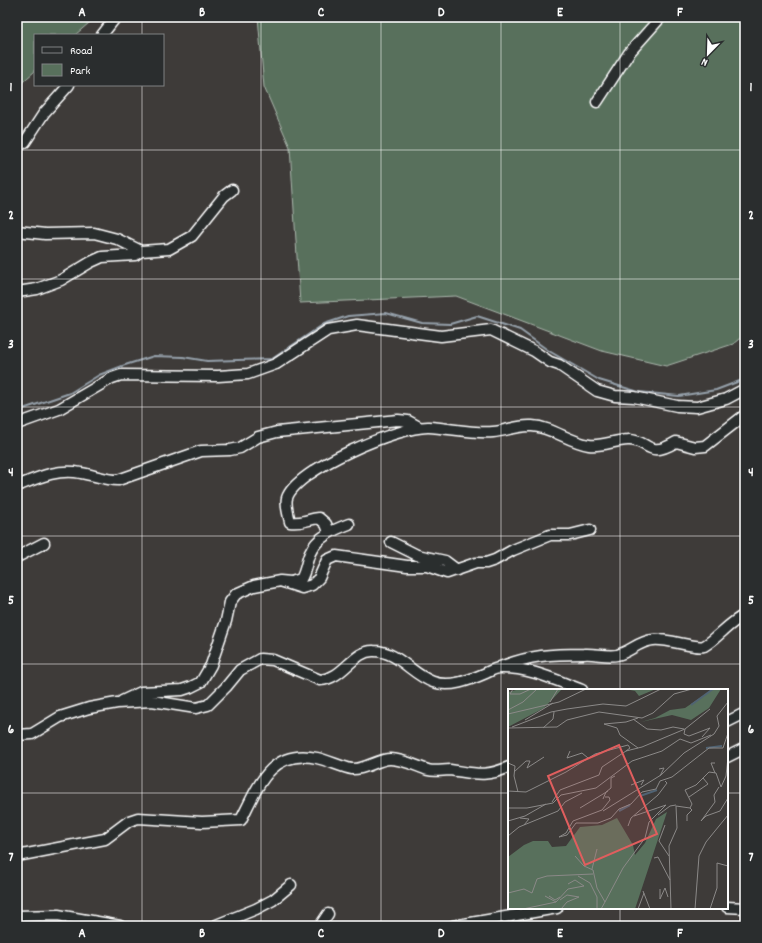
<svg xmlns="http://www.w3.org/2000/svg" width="762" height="943" viewBox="0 0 762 943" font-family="Dekko,sans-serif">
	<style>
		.green { fill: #58705c; stroke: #acb8ae }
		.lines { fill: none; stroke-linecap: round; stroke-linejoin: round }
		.stream { stroke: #96a1ab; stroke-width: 2 }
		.minor-casing { stroke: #fff; stroke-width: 13 }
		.minor { stroke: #2a2d2e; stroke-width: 10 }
		.grid { fill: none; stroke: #fff; stroke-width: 1; stroke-opacity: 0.55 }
		.inset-river { fill: none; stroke: #506373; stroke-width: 2 }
		.inset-road { fill: none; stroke: #8b8988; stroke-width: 1 }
		.view { fill: #e05e5e; fill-opacity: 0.15; stroke: #e05e5e; stroke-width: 2 }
		.inset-edge { fill: none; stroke: #fff; stroke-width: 2 }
		.neatline { fill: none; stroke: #fff; stroke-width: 1.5 }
		.grid-label { font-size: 13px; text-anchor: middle; font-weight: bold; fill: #fff }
	</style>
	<rect width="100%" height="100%" fill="#3e3b39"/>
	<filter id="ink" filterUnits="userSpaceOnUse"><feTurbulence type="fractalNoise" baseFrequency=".025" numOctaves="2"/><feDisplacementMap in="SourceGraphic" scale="8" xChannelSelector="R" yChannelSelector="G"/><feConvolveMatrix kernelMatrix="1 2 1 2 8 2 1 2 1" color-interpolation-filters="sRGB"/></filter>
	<g filter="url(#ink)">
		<path class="green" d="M17 17H96L75 35H35V71L17 87Z
			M258 17H745V334L733 344 666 366 602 351 456 296 300 303 290 147 264 87Z"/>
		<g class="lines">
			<path class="stream" d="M17 411 70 393 99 375 125 365 154 356 183 357 207 361 272 359 324 324 348 316 386 313 422 323 450 324 477 316 520 330 549 351 599 380 639 392 679 396 716 390 745 379"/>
			<g class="minor-casing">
				<path id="minor" d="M102 35 116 17
					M597 102 629 53 661 17
					M17 147 25 142 44 113 69 85
					M17 231 45 234 94 233 117 239 141 251
					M17 292 37 289 61 280 91 262 102 257 135 255 141 251 169 249 192 236 224 196 232 190
					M17 424 59 409 112 378 121 375 218 376 248 374 276 364 328 330 357 325 441 336 491 330 534 351 550 362 559 365 597 391 615 396 634 397 677 406 697 407 726 399 745 389
					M17 486C37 478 58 468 81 473 94 475 105 480 118 480L201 451 230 450 240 448 258 437 277 432 398 420 408 421 419 427
					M329 532 326 524 319 518C308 519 301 524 290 522 289 516 285 505 287 498 296 469 399 426 429 427 447 428 476 434 493 432 506 431 518 425 532 426 552 427 569 442 589 445 602 447 615 440 628 440 649 439 646 460 676 442L695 447 705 446 745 415
					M391 542 417 555 445 561 457 570
					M17 557 44 543
					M280 581 302 588 312 585 319 578 327 560 336 556 407 566H427L447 573 476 563H486L495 560 513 550 550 535H570L590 530
					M500 667C532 655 550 654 584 654 594 653 607 657 617 655 630 652 639 641 653 640 666 638 696 649 704 646 717 639 729 622 745 615
					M122 701 141 692 182 690 191 687 201 682 211 665 226 621 230 602 236 594 254 586 280 581 291 582 301 579C306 571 306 562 310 553 317 537 333 530 349 524
					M727 722 745 713
					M17 735 32 734 60 717 89 708 117 703 152 701 196 708 208 705 226 687 240 670 260 659 273 660 320 680C344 679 353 650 374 651 398 651 412 675 433 682 450 688 470 680 486 673 490 671 495 668 500 668 529 667 555 680 582 690
					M727 757 745 748
					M17 856 105 839 129 821 138 818 202 822 241 820C258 786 271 748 317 758 327 760 344 768 352 769 365 770 378 759 390 759 403 759 416 766 428 770 435 772 443 770 450 770 473 773 485 778 509 767
					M727 907 745 908
					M17 916 58 915 120 926
					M214 926 256 909 273 900 291 885
					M320 926 328 914
					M453 926 557 908"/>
			</g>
			<use href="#minor" class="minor"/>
		</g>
	</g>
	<path class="grid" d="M142 17V35M261 17V926M381 17V926M501 17V926M620 17V690M142 85V926M17 150H745M17 279H745M17 407H745M17 536H745M17 664H745M17 793H509M727 793H745M620 908V926"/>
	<g transform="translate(508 689)">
		<rect width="220" height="220" fill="#3e3b39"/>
		<path d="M12 0H54L36 19 0 38V3ZM117 0H148L131 7 127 2ZM205 0H213L201 19 183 31 164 26 133 33 147 29 162 21 177 19ZM159 123 127 220H0V168L16 156 25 152H40L44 158 58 157 72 138 94 136 109 129 125 156 127 166 137 154 148 130Z" fill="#58705c"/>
		<path class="inset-river" d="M183 16 205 0M198 59 214 57M132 107 149 101M111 122 122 116"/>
		<path class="inset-road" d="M5 0 2 5H12L23 0M42 13 50 0M0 21 15 13 29 0M0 25 51 13 78 0M130 29 118 33 96 35 109 39 112 46 130 59M125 30 139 40 153 41 165 38 176 40M17 31 45 14M4 38 43 23 59 20 95 15 118 17 153 0M0 39 49 38 59 31 91 23 134 29 145 24 166 5 184 0M35 39 45 30 46 23M177 40 176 45 181 47 202 39 194 48M177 40 202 20M62 62 59 69 74 64 80 69M0 74 7 77 6 87 10 103M207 74H203L207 84M151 80 156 79 152 87M6 83 18 72H22L19 79 36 68M123 96 136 91 133 96M211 98 206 106 207 113 193 132 198 127 212 122 220 109M213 98 218 87 220 68M0 102 18 103 58 83 87 65 120 56 122 59 118 62 134 58 177 40M97 108H101L102 111 94 121 65 132 58 144 51 148 59 146 68 134H90L103 129 111 120 123 115 134 103 148 100 152 92 164 88 201 59H215L220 44M181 108 200 95 195 89M95 110 98 103 103 99V89L107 87M44 113 52 101 91 86 94 78 118 62M0 119H19L45 114 53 106 88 99 124 72 154 62 172 50 183 54 203 46M72 119 100 102M95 122 153 86 176 64 206 45 211 37 209 27 220 13M150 126 162 117 168 116M12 129 21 130 16 136M0 132 17 127 38 115M179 132V126L184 121 182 119 184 115 177 101 188 96 201 83 208 84 213 98M157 136 151 152 161 167M120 137 123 129 150 106 159 94 157 92M0 147 11 138 50 122 57 113 74 104M67 167 76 177 85 181 89 199 97 213 93 220M146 169 150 168 162 191M84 180 89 160M70 187 82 194 89 208V220M152 200V210L157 199 160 208M135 202 142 220M0 204 16 200 24 204 29 190 39 187 85 185M37 207 48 213 60 200 76 197 67 191 60 195M41 207 47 211 52 208M52 211 59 206 71 208 59 213 53 220M97 213 115 179 137 149 141 133 158 116 126 127M15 220 48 213M130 220 136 204M163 220 161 157 169 139 168 117 182 119M187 220 191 167 198 153 220 126M202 220 209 199V174L220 177"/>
		<path class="view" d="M111 56 149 145 77 176 40 87Z"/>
		<rect width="220" height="220" class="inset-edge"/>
	</g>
	<rect width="762" height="943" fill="none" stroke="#2a2d2e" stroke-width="44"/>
	<rect x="34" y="34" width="130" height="52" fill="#2a2d2e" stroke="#7f8182"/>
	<rect x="42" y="47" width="20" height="6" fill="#2a2d2e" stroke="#7f8182"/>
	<text x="70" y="54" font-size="12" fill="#ffffff">Road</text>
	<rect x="42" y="64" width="20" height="12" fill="#58705c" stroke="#7f8182"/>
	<text x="70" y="74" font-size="12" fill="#ffffff">Park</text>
	<g transform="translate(708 54) rotate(203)" stroke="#2a2d2e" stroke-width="3" paint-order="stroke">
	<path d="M0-3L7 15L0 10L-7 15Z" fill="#ffffff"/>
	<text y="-6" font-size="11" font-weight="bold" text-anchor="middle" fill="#ffffff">N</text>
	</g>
	<rect x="22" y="22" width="718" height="899" class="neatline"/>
	<g class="grid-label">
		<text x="82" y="16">A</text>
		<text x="202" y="16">B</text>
		<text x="321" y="16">C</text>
		<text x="441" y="16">D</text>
		<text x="560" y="16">E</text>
		<text x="680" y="16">F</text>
		<text x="11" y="91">1</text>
		<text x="751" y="91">1</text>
		<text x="11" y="219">2</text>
		<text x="751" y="219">2</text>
		<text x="11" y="348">3</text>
		<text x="751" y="348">3</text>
		<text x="11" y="476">4</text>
		<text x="751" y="476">4</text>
		<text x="11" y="604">5</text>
		<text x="751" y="604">5</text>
		<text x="11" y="733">6</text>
		<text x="751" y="733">6</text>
		<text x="11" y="861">7</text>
		<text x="751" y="861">7</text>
		<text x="82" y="937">A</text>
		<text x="202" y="937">B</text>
		<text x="321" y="937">C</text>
		<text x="441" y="937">D</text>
		<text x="560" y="937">E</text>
		<text x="680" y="937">F</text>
	</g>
</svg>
